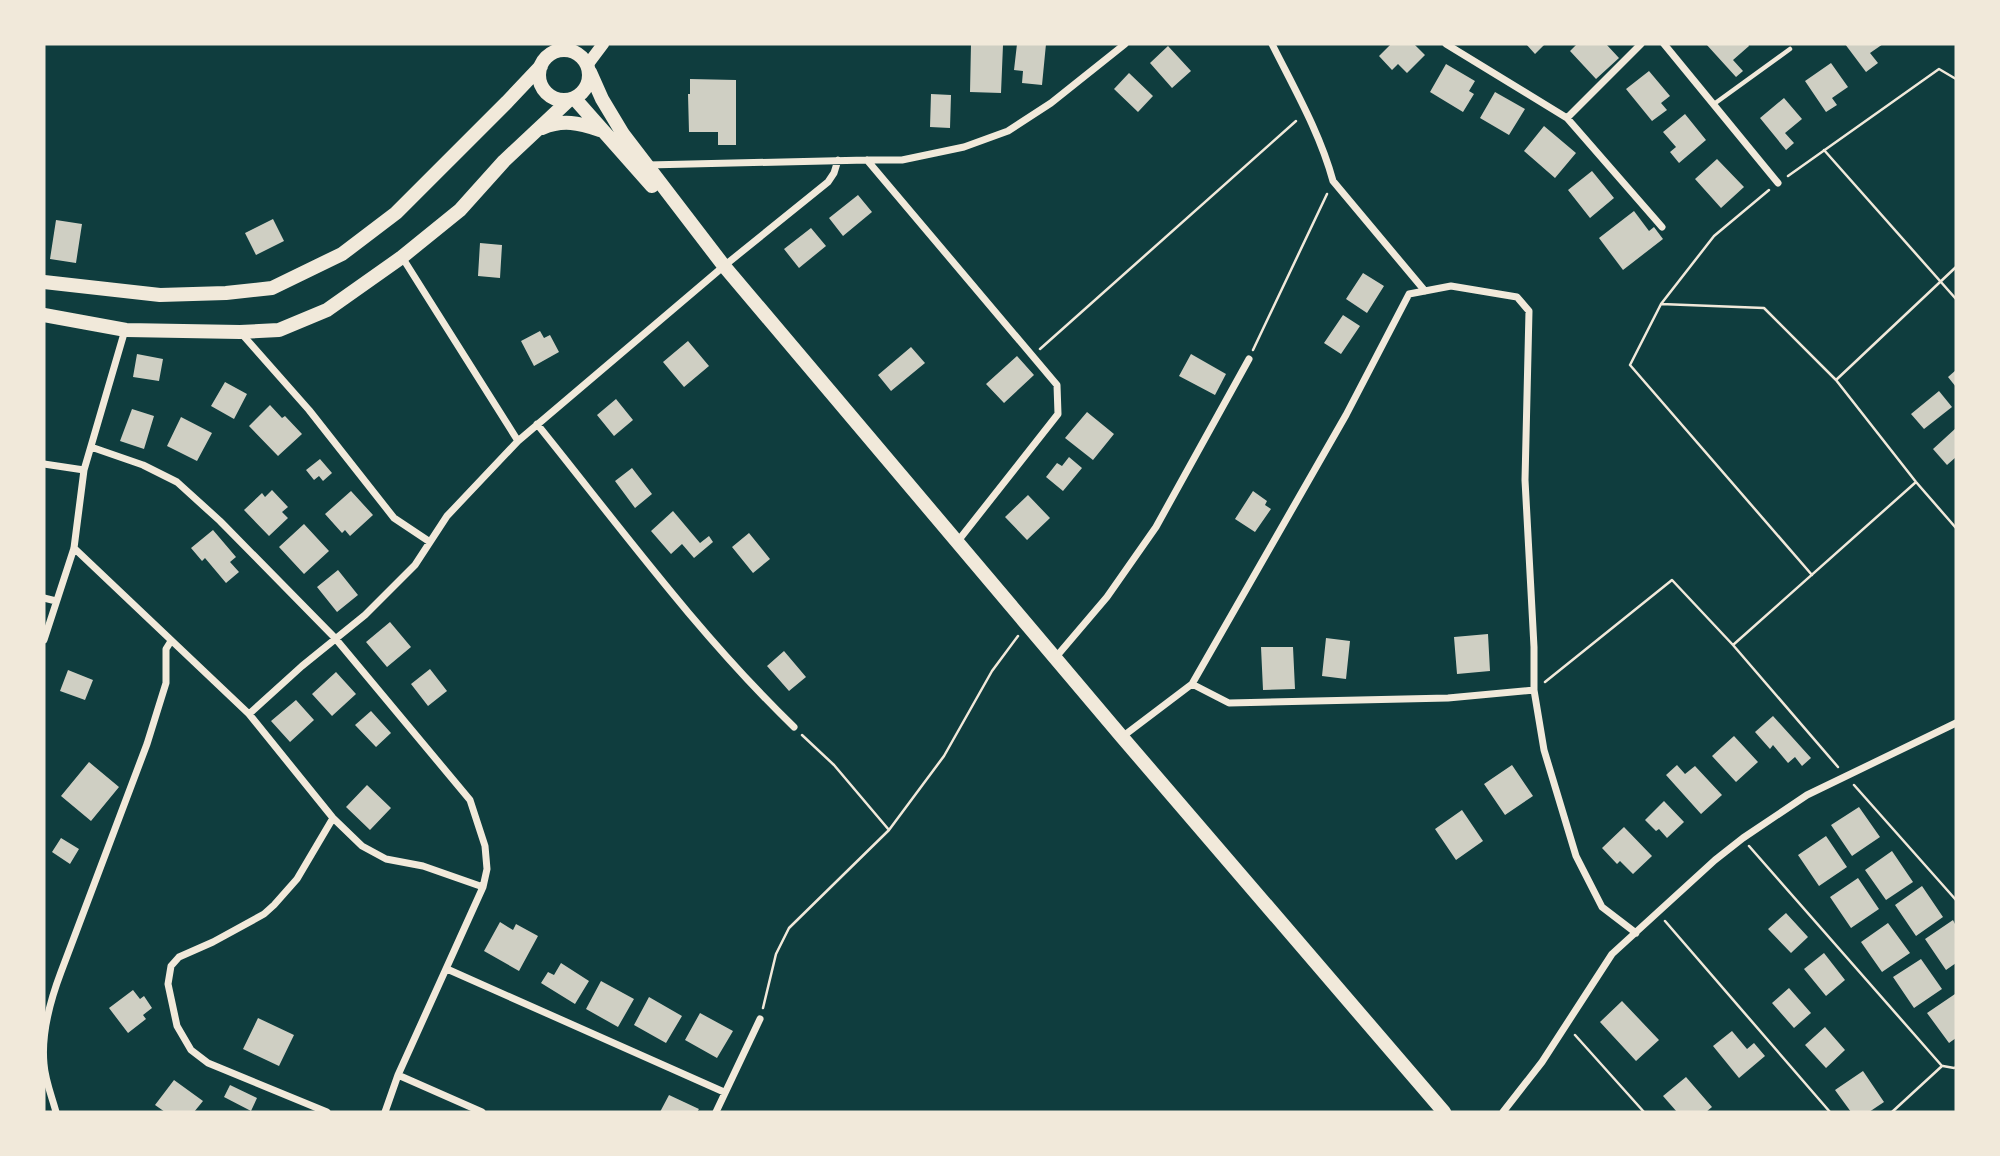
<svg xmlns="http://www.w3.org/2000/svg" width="2000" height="1156" viewBox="0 0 2000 1156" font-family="'DM Sans',sans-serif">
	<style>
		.building { fill: #cfcfc3 }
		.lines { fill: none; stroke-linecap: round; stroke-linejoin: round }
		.path { stroke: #f1e9da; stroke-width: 2.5 }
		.service { stroke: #f1e9da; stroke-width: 4.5 }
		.minor { stroke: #f1e9da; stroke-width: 7 }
		.tertiary { stroke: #f1e9da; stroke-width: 12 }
		.secondary { stroke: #f1e9da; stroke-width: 14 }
	</style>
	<rect width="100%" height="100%" fill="#0f3d3e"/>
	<path class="building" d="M971 44 1003 45 1001 93 970 92Z
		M1017 44H1046L1042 85 1022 83 1023 71 1014 70Z
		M1391 44H1414L1425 55 1407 73 1398 64 1392 70 1379 56Z
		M1526 44H1545L1535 54Z
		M1577 44H1606L1619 58 1596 79 1570 51Z
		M1706 44H1748L1749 46 1733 60 1743 71 1736 77Z
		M1845 44H1883L1870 53 1878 63 1866 72Z
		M1168 46 1191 71 1172 88 1150 63Z
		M1831 63 1848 87 1832 98 1837 105 1826 112 1805 81Z
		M1446 64 1475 81 1469 91 1474 94 1463 112 1430 92Z
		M1649 71 1670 96 1661 103 1667 110 1652 121 1626 89Z
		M1129 73 1153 96 1138 112 1114 89Z
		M690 79 736 80V145H718V132H689L688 94H690Z
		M1495 92 1525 109 1509 135 1480 118Z
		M931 94 951 95 950 128 930 127Z
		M1784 98 1802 119 1785 133 1794 143 1786 150 1760 118Z
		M1685 114 1706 140 1679 163 1670 152 1676 147 1663 132Z
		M1544 126 1576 153 1555 178 1524 151Z
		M1717 159 1744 187 1721 208 1695 179Z
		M1592 171 1614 198 1590 218 1568 190Z
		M858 195 872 212 843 236 829 218Z
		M1634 211 1649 231 1654 227 1663 239 1623 270 1599 238Z
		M273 219 284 241 256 255 245 233Z
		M56 220 82 224 76 263 50 259Z
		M811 228 826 246 799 268 784 249Z
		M480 243 502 245 500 278 478 276Z
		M1363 273 1384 286 1367 313 1346 299Z
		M1343 315 1360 326 1341 354 1324 343Z
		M540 331 544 338 550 335 559 352 534 366 521 341Z
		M688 341 709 366 684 387 663 362Z
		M911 347 925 363 891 391 878 375Z
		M137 354 163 359 159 381 133 377Z
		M1191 354 1226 374 1215 395 1179 376Z
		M1017 356 1034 375 1004 403 986 384Z
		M1956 370V387L1948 377Z
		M225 382 247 394 234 419 211 406Z
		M1939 391 1952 407 1924 429 1911 414Z
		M616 399 633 420 614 436 597 415Z
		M270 405 282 418 285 416 302 434 278 456 249 426Z
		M132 409 154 416 144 449 120 441Z
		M1087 412 1114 434 1093 460 1065 438Z
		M181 417 212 433 197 461 167 446Z
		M1956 428V457L1947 465 1933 449Z
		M1069 457 1082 468 1063 491 1046 477 1057 463 1062 466Z
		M320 459 332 473 323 481 319 476 314 480 306 470Z
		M632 468 652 494 635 508 615 481Z
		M272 490 288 507 282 512 288 518 269 536 244 510 262 493 265 497Z
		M351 491 373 515 350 536 345 530 342 533 325 514Z
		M1253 491 1267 501 1265 505 1271 509 1255 532 1235 519Z
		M1028 495 1050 518 1027 540 1005 517Z
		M673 511 700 543 709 536 713 542 694 558 682 544 671 554 651 531Z
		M304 524 329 551 304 574 279 547Z
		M213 530 236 557 230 562 239 572 226 583 205 558 202 561 191 548Z
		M749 533 770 559 753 573 732 547Z
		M338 570 358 595 337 612 317 587Z
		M390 622 411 647 387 667 366 642Z
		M1488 634 1490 671 1457 674 1454 637Z
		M1326 638 1350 641 1346 679 1322 676Z
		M1261 647H1293L1295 689 1263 690Z
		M784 651 806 677 789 691 767 666Z
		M430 669 447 691 428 706 411 684Z
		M68 670 93 680 85 700 60 691Z
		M336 672 356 694 332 716 312 694Z
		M296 700 314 720 290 742 271 721Z
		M371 711 391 733 376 747 355 725Z
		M1773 716 1811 758 1802 766 1795 757 1788 763 1773 745 1770 749 1755 732Z
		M1734 736 1758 762 1736 782 1712 756Z
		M89 762 119 787 91 821 61 796Z
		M1512 765 1533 796 1505 815 1484 784Z
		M1677 765 1685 774 1695 766 1722 795 1701 814 1666 775Z
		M367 785 391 808 370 830 346 807Z
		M1664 801 1684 822 1667 838 1659 829 1656 831 1645 820Z
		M1859 807 1880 837 1852 856 1831 825Z
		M1462 810 1483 841 1456 860 1435 829Z
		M1624 827 1652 856 1633 874 1620 861 1617 864 1602 848Z
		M1826 836 1847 867 1819 886 1798 855Z
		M61 838 79 849 70 864 52 852Z
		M1892 851 1913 882 1886 900 1865 870Z
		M1858 878 1879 909 1851 928 1830 897Z
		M1922 886 1943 917 1916 936 1895 905Z
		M1786 913 1808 937 1791 953 1768 929Z
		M1953 920 1956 926V963L1946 970 1925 939Z
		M500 922 513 930 516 924 538 936 519 971 484 951Z
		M1888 923 1910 953 1882 972 1861 942Z
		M1824 953 1845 980 1826 996 1804 969Z
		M1921 959 1942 989 1914 1008 1893 977Z
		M561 963 589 981 575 1004 541 983 548 972 554 975Z
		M601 981 634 999 618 1027 586 1009Z
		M1789 988 1811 1013 1794 1028 1772 1003Z
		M133 990 140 999 144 996 152 1008 143 1015 146 1019 128 1033 109 1008Z
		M1955 994 1956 1038 1949 1043 1927 1013Z
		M649 997 682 1016 666 1043 634 1025Z
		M1622 1001 1659 1040 1636 1061 1600 1022Z
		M700 1013 733 1031 717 1058 685 1040Z
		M258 1018 294 1035 279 1066 243 1049Z
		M1825 1027 1845 1050 1826 1068 1805 1045Z
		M1732 1031 1747 1049 1754 1043 1765 1056 1739 1078 1713 1046Z
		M1863 1071 1884 1102 1869 1112H1851L1835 1090Z
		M1686 1077 1712 1107 1706 1112H1677L1663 1096Z
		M174 1080 203 1101 194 1112H165L155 1105Z
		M230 1085 257 1098 251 1111 224 1097Z
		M669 1095 699 1109 697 1112H660Z"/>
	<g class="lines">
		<path class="path" d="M1824 150 1956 299
			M1788 176 1939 69 1956 79
			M1661 304 1714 236 1769 190
			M1040 349 1296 121
			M1253 350 1327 194
			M1836 380 1956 267
			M1812 575 1630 365 1661 304 1764 308 1836 380 1916 482 1956 528
			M1545 682 1672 580 1733 645
			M802 735 834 765 889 830
			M1838 767 1733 645 1916 482
			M1854 785 1956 900
			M1749 846 1942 1066 1892 1112
			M1665 921 1830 1112
			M763 1008 776 954 789 928 889 830 944 756 992 671 1018 636
			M1575 1035 1644 1112
			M1943 1066 1954 1068 1956 1067"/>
		<path class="service" d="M1714 104 1790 49"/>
		<path class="minor" d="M1272 44C1294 88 1320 133 1333 181L1425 291
			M1446 44 1567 118 1662 227
			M1664 44 1778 183
			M1567 118 1641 44
			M867 160 1057 385 1058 414 958 541
			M648 165 867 160H902L964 147 1008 131 1051 103 1125 44
			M402 257 518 441
			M241 333 309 410 394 518 430 542
			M537 424C620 527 699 635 794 727
			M91 447 143 465 177 482 220 521 335 638 470 800 485 846 487 869 483 887 398 1075 385 1112
			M44 464 84 470
			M74 548 249 714 333 818 362 846 386 859 423 866 483 887
			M44 598 56 601
			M44 640 74 548 84 470 125 330
			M1056 657 1107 597 1156 527 1249 359
			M1192 684 1229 703 1448 698 1534 690
			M249 714 302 666 365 615 415 565 447 516 518 441 724 266 828 182 834 173 838 160
			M1122 737 1192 684 1346 415 1409 294 1451 286 1517 297 1529 311 1525 480 1534 647V690L1544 750 1576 856 1602 907 1636 933
			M447 969 724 1092
			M398 1075 482 1112
			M56 1112C52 1097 45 1080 44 1064 41 1033 50 1001 61 972L147 744 166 683V649L171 641
			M327 1112 208 1063 191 1050 177 1026 168 984 171 966 179 957 213 942 264 914 274 905 297 879 333 818
			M716 1112 760 1019
			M1503 1112 1542 1062 1612 954 1715 860 1743 838 1807 795 1956 723"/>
		<path class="tertiary" d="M561 50 566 44
			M588 64 603 44"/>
		<path class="secondary" d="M539 75a25 25 0 1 1 50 0a25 25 0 1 1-50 0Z
			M590 72 602 99 623 134 724 266 1122 737 1444 1112
			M575 99 652 186
			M542 128C563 119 579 123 600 130
			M44 282 160 295 226 293 272 288 342 254 396 213 507 102 541 66
			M44 315 126 330 240 332 279 330 327 310 402 257 460 210 504 161 568 101"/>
	</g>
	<rect width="2000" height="1156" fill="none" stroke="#f1e9da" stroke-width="91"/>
</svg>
